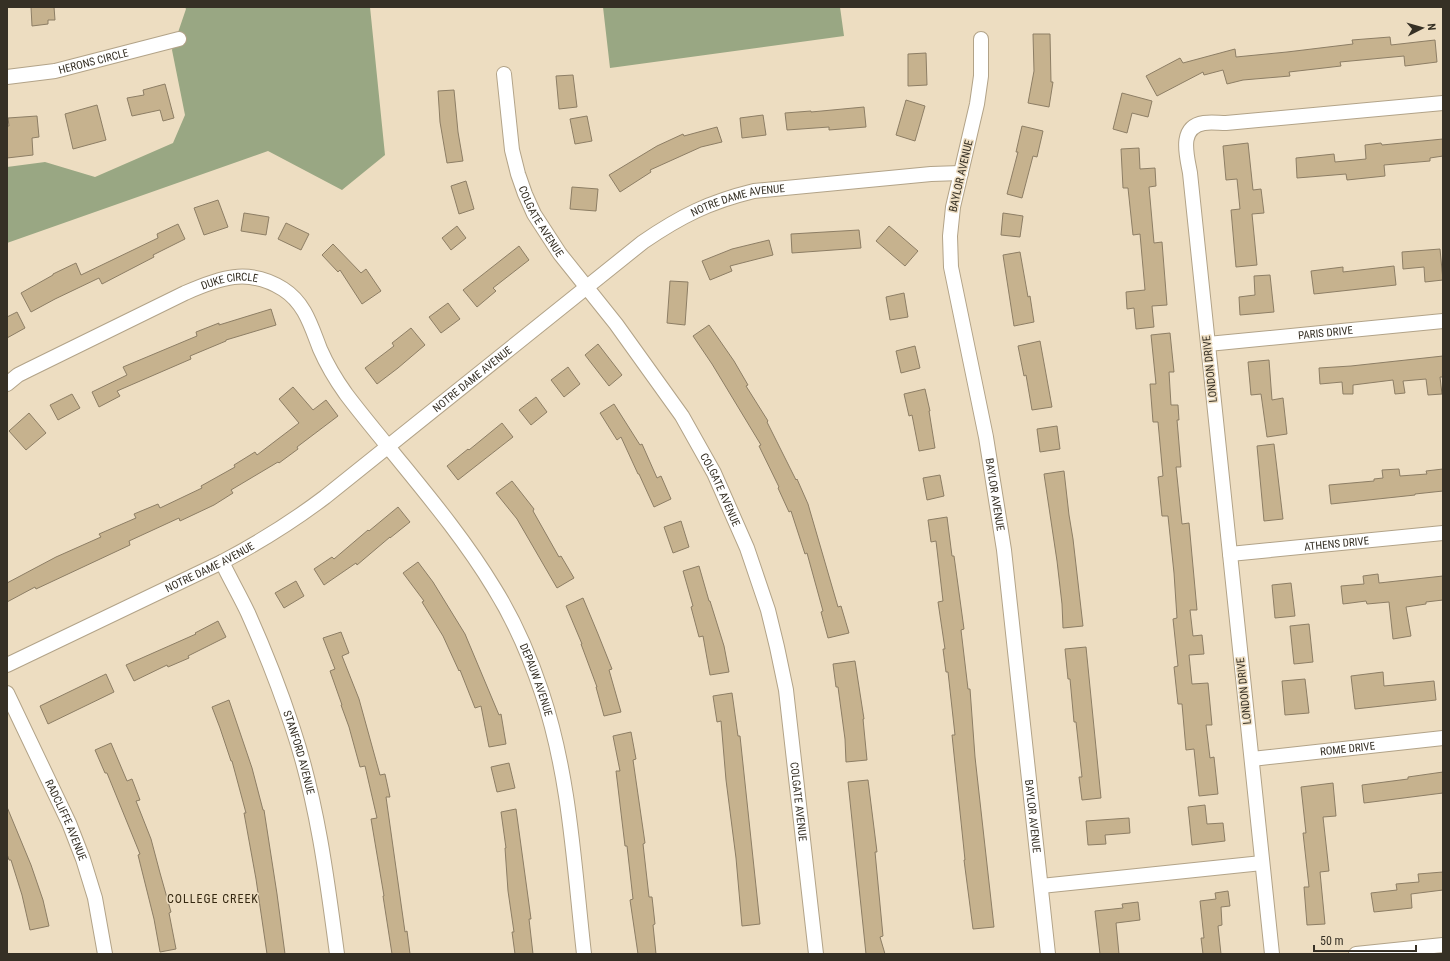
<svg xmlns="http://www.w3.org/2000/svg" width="1450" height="961" viewBox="0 0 1450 961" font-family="'Roboto Condensed',sans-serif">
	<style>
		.forest { fill: #99a783 }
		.building { fill: #c6b28e; stroke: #8d7e65 }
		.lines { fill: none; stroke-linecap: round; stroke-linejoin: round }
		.minor-casing { stroke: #b2a388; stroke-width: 16 }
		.minor { stroke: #fff; stroke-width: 14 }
		.labels { text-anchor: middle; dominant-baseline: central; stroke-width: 3; stroke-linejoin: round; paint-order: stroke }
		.street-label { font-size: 11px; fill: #363025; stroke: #edddc1 }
		.neighbourhood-label { font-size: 12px; letter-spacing: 1px; fill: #352811; stroke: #edddc1 }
	</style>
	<rect width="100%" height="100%" fill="#edddc1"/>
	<path class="forest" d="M185 7H370L385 155 342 190 268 151 7 243V167L45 162 95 177 173 143 185 115 172 50 186 9Z
		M603 7H840L844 36 610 68Z"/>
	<path class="building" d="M31 7H54L55 20H48V24L32 26Z
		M1033 34H1050L1051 82H1053L1049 107 1028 103 1034 71Z
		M1390 37 1391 45 1435 40 1437 62 1405 66 1404 56 1340 62 1341 66 1289 72 1290 76 1243 80 1227 84 1223 70 1204 75 1203 72 1157 96 1146 76 1180 58 1183 63 1235 49 1236 57 1287 52 1353 44 1352 40Z
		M926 53 927 85 908 86V54Z
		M573 75 577 107 559 109 556 76Z
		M165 84 174 118 163 121 160 110 132 116 127 98 144 95 143 90Z
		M454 90 458 132 463 161 447 163 440 122 438 91Z
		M1122 93 1152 101 1148 117 1132 113 1127 133 1113 129Z
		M906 100 925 106 915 141 896 135Z
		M97 105 106 140 73 149 65 114Z
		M864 107 866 127 829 130V127L787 130 785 113 811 111V112Z
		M763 115 766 135 742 138 740 118Z
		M37 116 39 137 32 138 33 155 7 158V126H9L8 118Z
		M587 116 592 141 575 144 570 119Z
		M1022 126 1043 131 1037 157 1033 156 1022 198 1007 194 1018 152H1016Z
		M717 127 722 142 701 147 650 170 651 172 620 192 609 175 657 146 683 134 684 136Z
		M1443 139V156L1430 158V161L1384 165 1385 176 1347 180 1346 174 1297 178 1296 158 1334 154 1335 162 1366 159 1365 145 1381 143 1382 145Z
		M1248 143 1253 190 1261 189 1264 213 1252 214 1257 265 1236 267 1231 210 1240 209 1237 179 1226 180 1223 146Z
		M1139 148 1140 169 1155 168 1156 186 1149 187 1154 243 1162 242 1167 305 1152 306 1154 327 1136 329 1134 308 1127 309 1126 292 1145 290 1140 234 1133 235 1128 188H1123L1121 149Z
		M466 181 474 209 459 214 451 186Z
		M572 187 598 189 596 211 570 209Z
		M218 200 228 227 204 235 194 208Z
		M244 213 269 217 266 235 241 231Z
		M1003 213 1023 216 1020 237 1001 235Z
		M286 223 309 234 301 250 278 239Z
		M178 224 185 239 153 255 154 257 102 284 99 278 55 299 31 312 21 293 53 275V274L76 263 81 275 158 238 157 234Z
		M457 226 466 238 451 250 442 238Z
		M889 226 918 251 905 266 876 241Z
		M859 230 861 248 792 253 791 234Z
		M769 240 773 255 730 266 732 271 710 280 702 261 732 249Z
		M333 244 361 273 366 269 381 291 362 304 340 270 338 272 322 255Z
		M519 246 529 260 493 288 496 291 477 307 463 290Z
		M1440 249 1443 280 1425 282 1424 267 1403 269 1402 252Z
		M1020 252 1028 297 1030 296 1034 322 1014 326 1003 255Z
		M1394 266 1396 285 1314 294 1311 271 1343 267V272Z
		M1270 275 1274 312 1240 315 1239 297 1255 295 1254 276Z
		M670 281 688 282 685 325 667 323Z
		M904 293 908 317 890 320 886 297Z
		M448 303 460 319 441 333 429 317Z
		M271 309 276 325 226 340V341L190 356 191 359 117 391 120 396 99 407 92 392 127 375 123 367 197 336 196 332 219 323V325Z
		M17 312 25 328 7 338V317Z
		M709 325 734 361 748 385 746 386 768 421 767 422 796 480 797 479 808 504 838 607 841 606 849 633 828 638 821 612 823 611 807 553 805 554 791 511 789 512 778 488 779 487 759 446 761 445 712 364 693 336Z
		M411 328 425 345 398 368 377 384 365 368 394 346 392 343Z
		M1170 333 1174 372H1169L1171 405H1178L1179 420H1177L1181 467H1176L1182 524 1189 523 1197 610H1190L1193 636 1202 635 1204 654 1189 655 1192 684 1208 683 1212 725H1206L1210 758 1214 757 1218 794 1199 796 1194 749 1186 750 1182 704H1178L1174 667 1178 666 1173 619 1177 618 1174 573 1168 516H1162L1158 477 1163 476 1158 422H1153L1150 384H1156L1151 335Z
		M1040 341 1052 407 1032 410 1026 375 1024 376 1018 346Z
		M598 344 622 375 609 386 585 355Z
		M915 346 920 368 901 373 896 351Z
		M1443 356V377H1440L1442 394 1428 395 1426 379 1403 381 1405 393 1395 394 1393 380 1353 385V394H1343L1342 382 1320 384 1319 368 1351 366Z
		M1269 360 1272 400 1283 398 1287 434 1267 437 1261 394 1251 395 1248 362Z
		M568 367 580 384 564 397 551 380Z
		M293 387 313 410 326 400 338 416 297 447 298 449 279 463 278 462 231 490 233 493 214 505 180 521 179 518 129 541 130 545 36 589 35 587 7 602V583L56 557 101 537 99 534 136 518 134 514 158 504 160 508 202 488 201 486 235 467 234 465 255 452 257 455 299 423 279 399Z
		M925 389 930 411H929L935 448 919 451 912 415 909 416 904 394Z
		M72 394 80 408 58 420 50 405Z
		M536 397 547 412 531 425 519 410Z
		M614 404 640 445 642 444 657 478 661 476 671 499 654 507 639 474H638L621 437 617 440 600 413Z
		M29 413 46 433 26 450 9 431Z
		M502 423 513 437 458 480 447 466 468 449 469 450Z
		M1057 426 1060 449 1040 452 1037 429Z
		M1274 444 1283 519 1264 521 1257 446Z
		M1399 469 1400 476 1427 474 1426 471 1443 469V491L1415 494V495L1331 504 1329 485 1374 481V479L1383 478 1382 470Z
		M1064 471 1069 515 1073 539 1083 626 1063 628 1062 604 1057 561 1044 474Z
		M940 475 944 496 927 500 923 478Z
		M512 481 534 509 533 511 559 557 561 556 574 578 557 588 517 519 496 493Z
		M398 507 410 522 390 538V537L357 565 356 563 324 585 314 569 332 557 334 559 368 530 369 531Z
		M947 517 952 556H954L964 629 961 630 968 689H970L975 757 994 927 973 929 964 860H965L952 735H955L948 672H946L943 649H945L938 602 943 601 936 541 931 542 928 520Z
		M681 521 689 547 673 553 664 527Z
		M418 562 433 582 465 634 499 715 501 714 506 744 489 747 481 706 475 708 460 670 459 671 443 636 422 602 424 601 403 573Z
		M699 566 709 601H710L724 646 729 672 710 675 703 636 699 637 691 607 693 606 683 571Z
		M1378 574 1379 583 1443 576V600L1426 602V604L1406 607 1411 636 1393 639 1389 602 1367 604 1366 601 1343 604 1341 586 1364 584 1363 576Z
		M296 581 304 596 284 608 275 593Z
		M1291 583 1295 616 1275 618 1272 585Z
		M583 598 598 634 612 669 609 670 621 712 604 716 596 687H597L581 644H582L566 606Z
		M218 621 226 637 188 656 189 658 168 667 167 665 134 681 126 665 196 634 195 633Z
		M1309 624 1313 662 1294 664 1290 626Z
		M341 632 349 653 342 656 359 699 380 775 385 774 390 797H386L405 932 407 931 410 954H392L383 896H384L371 819 377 818 365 766 360 767 349 727 341 705H342L330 671 335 669 323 638Z
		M1086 647 1101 798 1082 800 1079 777H1082L1076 722H1074L1070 679H1068L1065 649Z
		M855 661 864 719H863L867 760 846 762 845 739 838 687H836L833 664Z
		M1383 672 1384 686 1434 681 1436 700 1355 709 1351 676Z
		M106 674 114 692 48 724 40 706Z
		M1305 679 1309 713 1285 715 1282 681Z
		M732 693 738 736H740L760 924 742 926 736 858 726 780 721 721 717 722 713 696Z
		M229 700 252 768 263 810H264L277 894 285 954H267L256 879 244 813H246L232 761H231L220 728 212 707Z
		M631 732 636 759 633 760 645 843 643 844 649 897H652L655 924 653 925 656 954H638L630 900 633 899 627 846H625L616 771H620L613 736Z
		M111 743 127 781 132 779 140 800 136 801 151 839 160 873 171 912 169 913 176 949 160 952 154 919 138 855 140 854 107 773H105L95 750Z
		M509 763 515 788 497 792 491 767Z
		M1443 772V793L1364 803 1362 785 1408 779V777Z
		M868 780 877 852H875L883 936 880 937 885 954H866L848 782Z
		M1333 783 1336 816 1323 817 1329 871 1320 872 1325 924 1307 925 1304 887H1309L1303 833H1306L1301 787Z
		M1205 805 1207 824 1223 823 1225 841 1192 845 1188 807Z
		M7 807 31 865 43 900 49 926 30 930 22 895 11 860H9L7 854Z
		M516 809 531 919H529L533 954H515L512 932H514L508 891 505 848H506L501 812Z
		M1129 818 1130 833 1105 835 1106 844 1088 845 1086 821Z
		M1443 872V890L1411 894 1412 908 1374 912 1371 893 1397 890 1396 884 1419 882 1418 874Z
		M1228 891 1230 906 1221 907 1222 925 1218 926 1221 954H1203L1201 938H1204L1200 901 1216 899 1215 893Z
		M1138 902 1140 920 1116 923 1119 954H1100L1095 911 1123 908 1122 904Z"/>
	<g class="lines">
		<g class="minor-casing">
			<g id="minor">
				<path id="s1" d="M981 39V76L977 104 953 207 950 236 951 267 986 437 1004 550 1048 954"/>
				<path id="s2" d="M504 74 512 150 518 174 525 194 534 214 560 254 616 324 682 416 714 473 747 548 768 610 777 647 786 690 816 954"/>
				<path id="s3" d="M7 77 55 71 179 39"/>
				<path id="s4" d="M1208 344 1443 321"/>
				<path id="s5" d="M7 384 18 375 28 370 185 293C219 278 248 267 283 289 305 303 311 326 320 349 327 365 336 380 346 394 361 414 378 434 394 454 429 497 465 540 494 588 514 620 530 657 542 693 570 777 574 866 584 954"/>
				<path id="s6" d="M1230 554 1443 533"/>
				<path id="s7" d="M222 562C230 579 240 596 248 613 265 651 280 689 293 729 317 801 327 878 337 954"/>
				<path id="s8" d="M7 665 222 562C258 543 292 522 325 497L643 242C681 216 709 202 754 191L931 174 961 173"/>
				<path id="s9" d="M7 693 69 823 83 859 95 898 105 954"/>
				<path id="s10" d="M1252 759 1443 738"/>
				<path d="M1041 886 1262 863"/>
				<path d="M1272 954 1190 173C1187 156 1178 127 1204 123 1211 122 1219 123 1226 123L1443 103"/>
				<path d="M1356 954 1443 945"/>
			</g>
		</g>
		<use href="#minor" class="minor"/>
	</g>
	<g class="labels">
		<g class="street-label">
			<text stroke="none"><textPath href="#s3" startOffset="88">HERONS CIRCLE</textPath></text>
			<text transform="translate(961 176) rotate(-77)">BAYLOR AVENUE</text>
			<text stroke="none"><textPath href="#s8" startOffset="873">NOTRE DAME AVENUE</textPath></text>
			<text stroke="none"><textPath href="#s2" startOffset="154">COLGATE AVENUE</textPath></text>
			<text stroke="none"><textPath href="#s5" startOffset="247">DUKE CIRCLE</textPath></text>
			<text stroke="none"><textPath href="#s4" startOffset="118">PARIS DRIVE</textPath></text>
			<text transform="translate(1210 369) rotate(-96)">LONDON DRIVE</text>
			<text stroke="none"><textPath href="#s8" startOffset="549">NOTRE DAME AVENUE</textPath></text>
			<text stroke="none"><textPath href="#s2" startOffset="478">COLGATE AVENUE</textPath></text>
			<text stroke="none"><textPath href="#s1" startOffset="463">BAYLOR AVENUE</textPath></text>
			<text stroke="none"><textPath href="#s6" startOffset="107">ATHENS DRIVE</textPath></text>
			<text stroke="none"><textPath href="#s8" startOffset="225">NOTRE DAME AVENUE</textPath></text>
			<text stroke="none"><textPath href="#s5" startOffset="773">DEPAUW AVENUE</textPath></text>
			<text transform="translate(1244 691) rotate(-96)">LONDON DRIVE</text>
			<text stroke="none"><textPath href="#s10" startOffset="96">ROME DRIVE</textPath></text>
			<text stroke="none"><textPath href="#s7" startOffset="206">STANFORD AVENUE</textPath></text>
			<text stroke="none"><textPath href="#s2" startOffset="802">COLGATE AVENUE</textPath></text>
			<text stroke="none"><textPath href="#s1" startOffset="787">BAYLOR AVENUE</textPath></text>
			<text stroke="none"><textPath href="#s9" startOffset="140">RADCLIFFE AVENUE</textPath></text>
		</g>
		<g class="neighbourhood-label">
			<text x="213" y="899">COLLEGE CREEK</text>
		</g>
	</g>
	<rect width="1450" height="961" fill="none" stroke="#363025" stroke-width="16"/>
	<g transform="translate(1422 28) rotate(84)" stroke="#edddc1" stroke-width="3" paint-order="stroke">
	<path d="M0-3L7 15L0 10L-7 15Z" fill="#363025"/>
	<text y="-6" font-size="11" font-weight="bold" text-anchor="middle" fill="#363025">N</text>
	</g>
	<path d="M1314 945v6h102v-6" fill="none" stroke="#363025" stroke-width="2"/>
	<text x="1320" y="945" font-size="12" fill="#363025" stroke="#edddc1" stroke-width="3" paint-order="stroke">50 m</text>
</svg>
